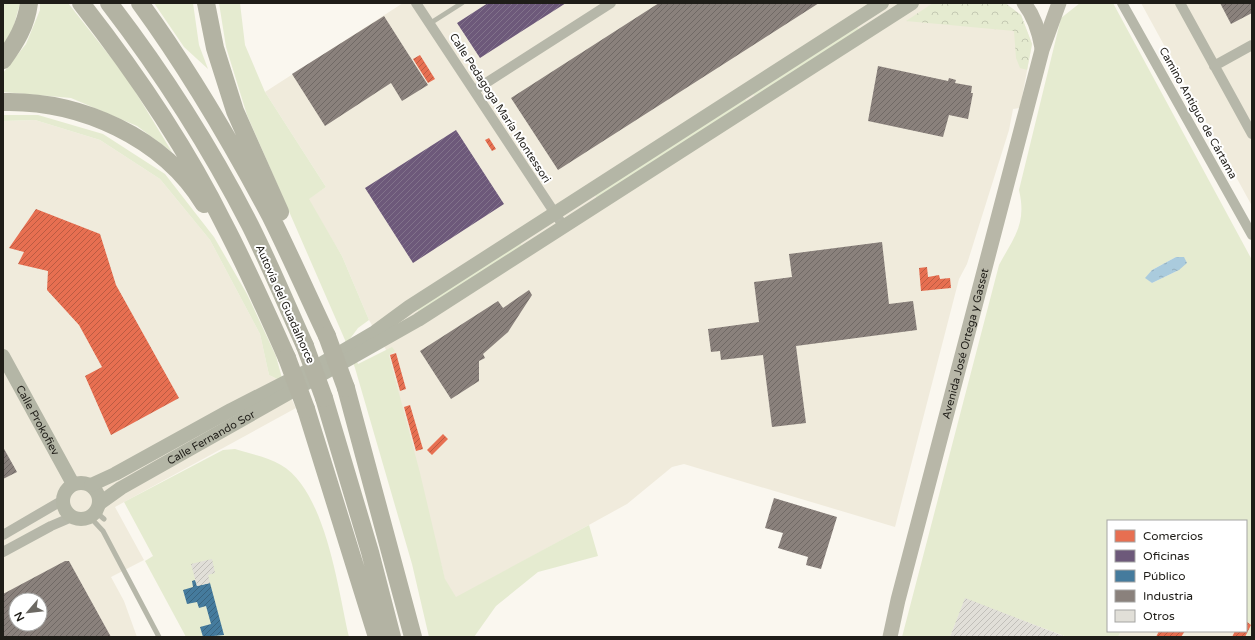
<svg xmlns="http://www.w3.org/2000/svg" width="1255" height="640" viewBox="0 0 1255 640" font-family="'Varela Round',sans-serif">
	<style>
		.built { fill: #f0ebdc; fill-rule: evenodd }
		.green { fill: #e5ebd0; fill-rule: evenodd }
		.forest { fill: url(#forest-crowns) }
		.water { fill: url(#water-ripples) }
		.shops { fill: url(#shops-hatch) }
		.offices { fill: url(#offices-hatch) }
		.public { fill: url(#public-hatch) }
		.industry { fill: url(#industry-hatch); fill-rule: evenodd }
		.building { fill: url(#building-hatch) }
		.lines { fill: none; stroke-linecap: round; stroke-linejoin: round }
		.lane { stroke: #b6b7a9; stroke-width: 5 }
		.street { stroke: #b6b7a9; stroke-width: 10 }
		.secondary { stroke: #b4b6a6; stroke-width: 14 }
		.primary { stroke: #b8b7a8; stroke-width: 15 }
		.highway { stroke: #b3b3a3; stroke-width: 18 }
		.highway-bridge { stroke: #b3b3a3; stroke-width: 18 }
		.labels { text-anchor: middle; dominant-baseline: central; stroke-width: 4; stroke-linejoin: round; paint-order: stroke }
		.street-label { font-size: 11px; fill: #1f1d18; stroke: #fff }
	</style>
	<defs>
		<pattern id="forest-crowns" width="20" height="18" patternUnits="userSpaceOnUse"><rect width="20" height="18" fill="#e5ebd0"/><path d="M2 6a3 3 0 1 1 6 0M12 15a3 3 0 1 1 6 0" fill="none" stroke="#c4c9b2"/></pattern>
		<pattern id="water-ripples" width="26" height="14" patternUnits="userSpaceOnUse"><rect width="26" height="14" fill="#aacbdd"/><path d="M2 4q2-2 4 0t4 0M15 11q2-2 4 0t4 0" fill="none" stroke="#92aebd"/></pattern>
		<pattern id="shops-hatch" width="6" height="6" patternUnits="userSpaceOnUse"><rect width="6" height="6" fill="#e76f51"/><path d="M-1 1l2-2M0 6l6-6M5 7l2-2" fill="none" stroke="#bb5b42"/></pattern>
		<pattern id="offices-hatch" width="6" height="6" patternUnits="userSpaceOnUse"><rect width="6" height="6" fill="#6d597a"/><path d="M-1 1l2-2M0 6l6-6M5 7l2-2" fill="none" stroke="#81728a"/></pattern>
		<pattern id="public-hatch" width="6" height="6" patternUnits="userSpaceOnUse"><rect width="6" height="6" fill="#457b9d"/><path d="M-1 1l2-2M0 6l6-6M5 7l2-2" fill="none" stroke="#39647f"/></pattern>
		<pattern id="industry-hatch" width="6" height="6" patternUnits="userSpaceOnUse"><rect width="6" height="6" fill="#8a817c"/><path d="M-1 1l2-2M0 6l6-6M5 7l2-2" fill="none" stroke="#706965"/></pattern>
		<pattern id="building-hatch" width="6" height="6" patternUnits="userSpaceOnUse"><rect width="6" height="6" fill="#e1dfd8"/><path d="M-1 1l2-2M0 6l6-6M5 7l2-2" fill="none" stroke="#c1bfb9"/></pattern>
	</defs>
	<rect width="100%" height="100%" fill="#faf7ef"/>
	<path class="built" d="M403 3H1005L1021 15 1032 44 1020 108 1013 109 1009 130 967 264 959 279 895 527 684 464 672 467 627 504 456 598 445 580 389 355 369 320 342 256 308 199 326 187 265 92Z
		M1141 3H1252V206Z
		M35 120 100 140 160 179 210 240 260 334 269 375 283 382 296 408 115 507 144 560 111 577 124 601 137 637H3V121ZM16 600H40V624H16Z
		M1246 621 1251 625 1245 637H1118L1121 631H1246Z"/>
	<path class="green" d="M3 3H20L13 29 3 45Z
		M40 3H68L127 78 172 152 137 126 71 98 3 92V73L26 44 40 10Z
		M154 3H193L199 45 208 69 184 47Z
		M219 3H240L245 45 265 92 326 187 309 199 342 256 369 320 358 328 349 340 358 364 392 347 395 351 389 355 420 473 445 579 456 597 589 525 598 556 538 572 496 606 474 637H429L412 564 355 368 345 340 247 115 226 47Z
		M1080 3H1113L1252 260V637H1245L1251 625 1246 621V521H1108V631H1121L1118 637H1067L965 599 950 637H902L999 265C1014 237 1027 224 1019 190L1061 18ZM1176 257 1179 270 1152 283 1146 278 1152 270Z
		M857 27 860 31 756 98 753 94Z
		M745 99 747 102 597 198 595 195Z
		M3 115H38L103 134 165 174 214 237 247 294 276 356 283 382 269 375 260 334 210 240 160 179 100 140 35 120 3 121Z
		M520 243 522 246 419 312 417 309Z
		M235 449C250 454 268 457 281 465 326 491 338 590 349 637H186L145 561 153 556 124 502 223 450Z"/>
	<path class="forest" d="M933 3H1005L1021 15 1032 44 1027 70 1020 68 1016 58 1014 31 906 21Z"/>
	<path class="water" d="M1176 257H1184L1187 263 1179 270 1152 283 1145 278 1152 270Z"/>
	<path class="shops" d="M420 55 435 79 428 83 413 59Z
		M489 138 496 149 492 151 485 140Z
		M36 209 100 234 116 285 179 398 111 435 85 376 102 367 79 325 47 290 48 271 18 264 24 252 9 248Z
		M927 267 928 277 939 275 940 279 950 278 951 288 921 291 919 268Z
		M396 353 406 389 400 391 390 355Z
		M410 405 423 449 416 451 404 407Z
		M443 434 448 439 432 455 427 450Z
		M1246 621 1251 625 1245 637H1232L1235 631H1246Z
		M1159 631H1185L1181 637H1156Z"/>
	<path class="offices" d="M488 3H566L480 58 457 23Z
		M456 130 504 204 413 263 365 188Z"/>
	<path class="public" d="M195 580 197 586 210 583 224 635 203 637 200 627 211 624 206 606 199 608 197 602 187 604 183 590 193 587 192 581Z"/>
	<path class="industry" d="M659 3H819L558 170 511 98Z
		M1220 3H1252V13L1231 24Z
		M384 16 428 85 402 101 391 83 325 126 292 74Z
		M878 66 948 81 949 78 956 80 955 83 972 86 971 93H973L968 119 949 115 943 137 868 121Z
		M882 242 889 304 913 301 917 330 796 346 806 423 772 427 763 355 721 360 720 351 711 352 708 329 759 322 754 282 792 277 789 254Z
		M529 290 532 295 508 332 483 354 485 358 479 361V381L451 399 420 351 498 301 503 308Z
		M3 447 17 472 3 479Z
		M774 498 837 517 821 569 806 565 808 557 778 548 783 533 765 528Z
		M65 561H69L111 637H3V594ZM16 600H40V624H16Z"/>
	<path class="building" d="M212 559 215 573 208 575 210 583 197 586 191 564Z
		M965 598 1066 637H950Z"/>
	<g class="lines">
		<path class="lane" d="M429 24 462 3
			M96 512 104 519
			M90 517 103 531 159 637"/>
		<path class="street" d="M416 3 564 227
			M1122 3 1252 235
			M1180 3 1252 134
			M1214 66 1252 45
			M475 90 611 3
			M3 535 63 500
			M3 552 51 526 72 517"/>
		<g class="secondary">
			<path id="s1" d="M3 356 73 484"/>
			<circle cx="81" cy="501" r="18"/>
			<path d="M91 485 115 474 231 410 319 365 375 332 409 307 882 3"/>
			<path id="s2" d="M100 503 121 488 418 320 912 3"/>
		</g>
		<g class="primary">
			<path d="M1024 3C1034 16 1039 31 1042 48"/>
			<path id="s3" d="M890 637 898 600 1042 50 1059 3"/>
		</g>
		<path class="highway" d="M81 3C135 72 185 145 224 224 247 268 267 313 287 358
			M109 3C162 72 210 147 250 225 270 265 287 306 305 346
			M140 3C189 70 231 142 270 215 290 255 308 296 327 336
			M206 3 215 48 235 111 280 212
			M3 60C16 42 26 26 29 3
			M3 102C80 100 163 137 204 204
			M346 388 413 637
			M324 398 370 552 392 637
			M306 409 377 637"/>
		<path class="highway-bridge" d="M327 336 346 388
			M305 346 324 398
			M287 358 306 409"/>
	</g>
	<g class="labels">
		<g class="street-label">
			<text transform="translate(500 108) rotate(57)">Calle Pedagoga María Montessori</text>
			<text transform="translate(1198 113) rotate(61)">Camino Antiguo de Cártama</text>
			<text transform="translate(285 304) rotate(66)">Autovía del Guadalhorce</text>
			<text stroke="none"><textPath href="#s3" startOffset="303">Avenida José Ortega y Gasset</textPath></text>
			<text stroke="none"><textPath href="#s1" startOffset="73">Calle Prokofiev</textPath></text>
			<text stroke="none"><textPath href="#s2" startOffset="129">Calle Fernando Sor</textPath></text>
		</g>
	</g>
	<rect width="1255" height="640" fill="none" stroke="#1f1d18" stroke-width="8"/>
	<rect x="1107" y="520" width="140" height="112" fill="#ffffff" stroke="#a5a5a3"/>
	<rect x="1115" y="530" width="20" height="12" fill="#e76f51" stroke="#a5a5a3"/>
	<text x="1143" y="540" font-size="12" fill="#1f1d18">Comercios</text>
	<rect x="1115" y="550" width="20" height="12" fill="#6d597a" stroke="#a5a5a3"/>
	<text x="1143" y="560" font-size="12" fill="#1f1d18">Oficinas</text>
	<rect x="1115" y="570" width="20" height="12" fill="#457b9d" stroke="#a5a5a3"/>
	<text x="1143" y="580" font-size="12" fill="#1f1d18">Público</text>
	<rect x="1115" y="590" width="20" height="12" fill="#8a817c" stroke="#a5a5a3"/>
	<text x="1143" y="600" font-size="12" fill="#1f1d18">Industria</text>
	<rect x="1115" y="610" width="20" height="12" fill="#e1dfd8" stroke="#a5a5a3"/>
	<text x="1143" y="620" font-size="12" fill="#1f1d18">Otros</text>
	<g transform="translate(28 612) rotate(242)"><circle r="19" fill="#ffffff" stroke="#a5a5a3"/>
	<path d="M0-3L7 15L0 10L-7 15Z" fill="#6c6963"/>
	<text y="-6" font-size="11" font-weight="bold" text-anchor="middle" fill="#1f1d18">N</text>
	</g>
</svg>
